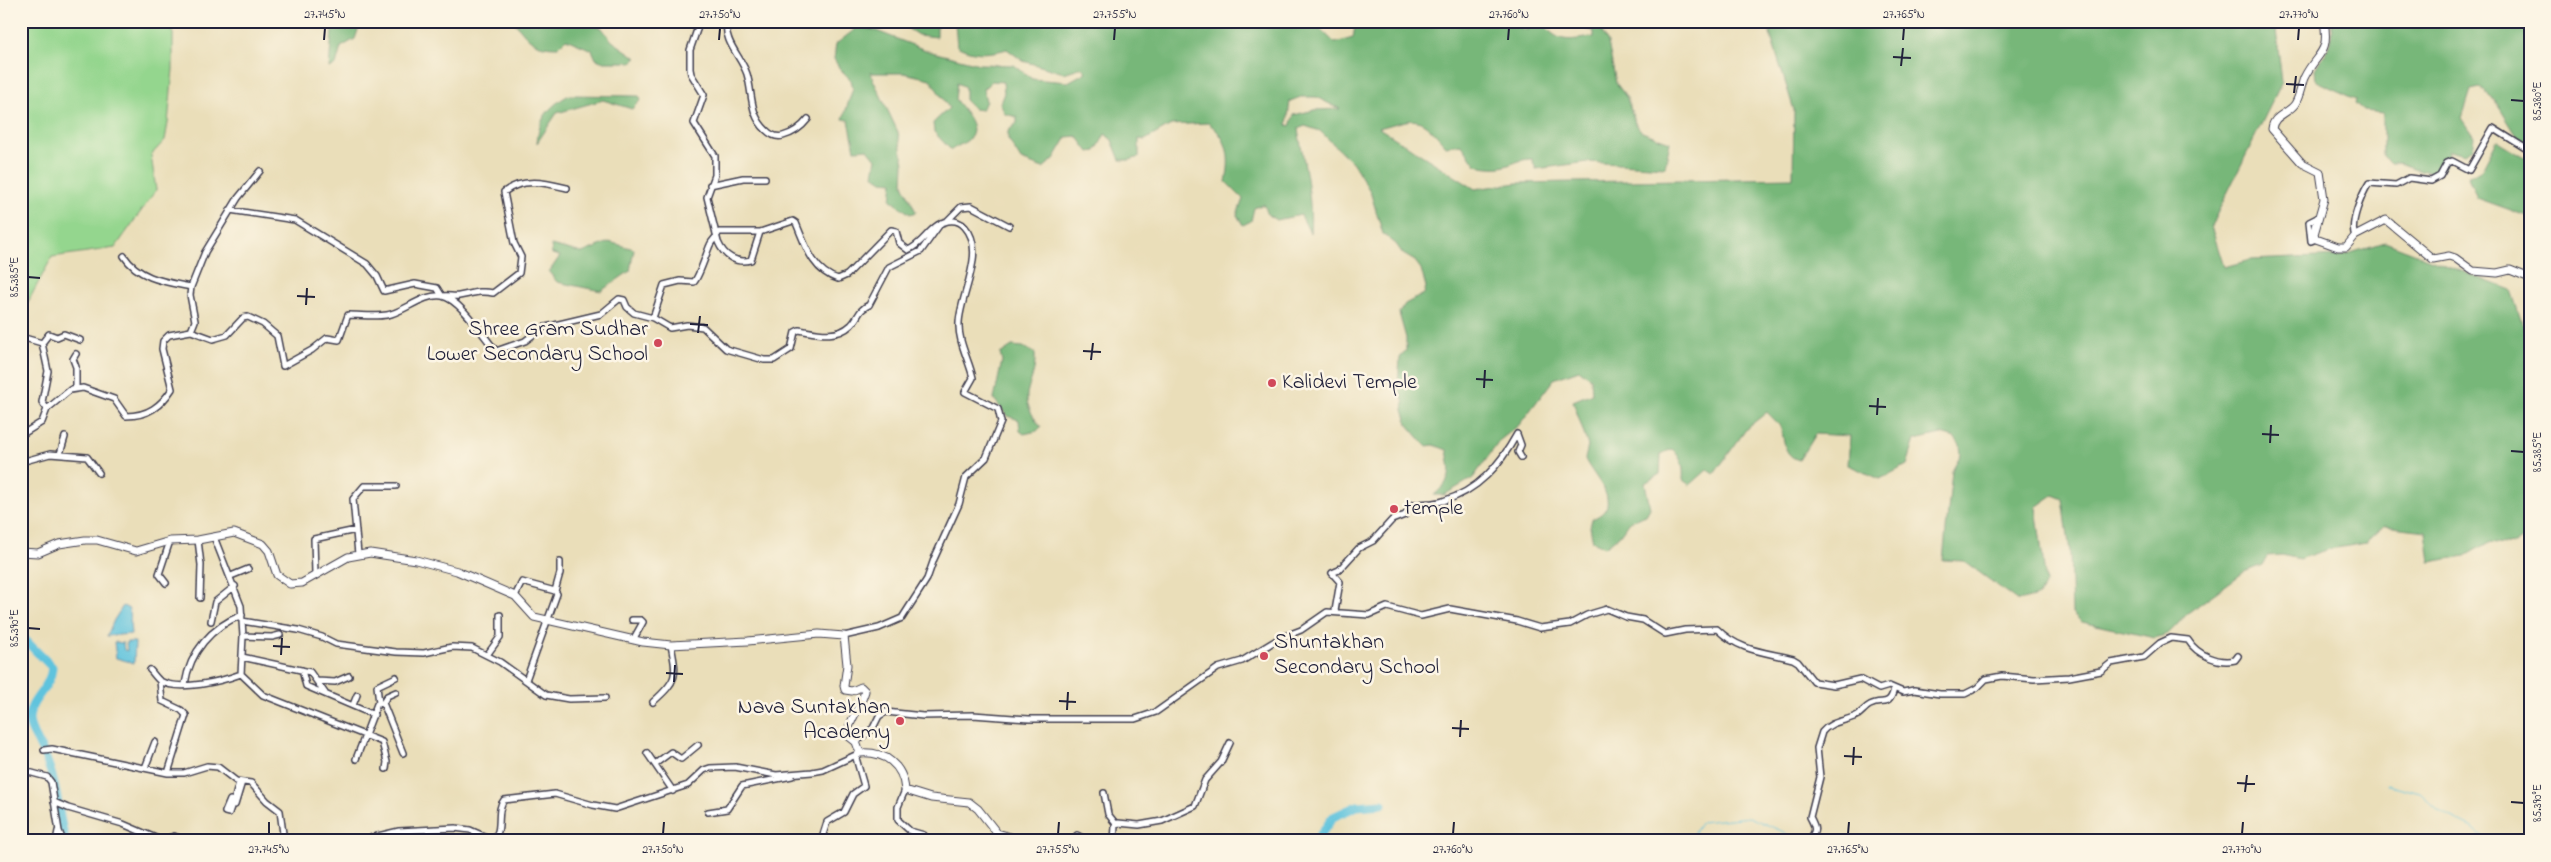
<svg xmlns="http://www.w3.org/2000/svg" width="2551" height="862" viewBox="0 0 2551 862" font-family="'Indie Flower',sans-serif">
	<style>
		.green { fill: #94d68e; stroke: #5b7c64 }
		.forest { fill: #77b779; stroke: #4c6c5a; fill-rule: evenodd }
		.water { fill: #5fc3dd; stroke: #40728c }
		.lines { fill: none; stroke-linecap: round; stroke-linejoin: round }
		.stream { stroke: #5fc3dd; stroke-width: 1 }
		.river { stroke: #5fc3dd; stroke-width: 9 }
		.street-casing { stroke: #403e4e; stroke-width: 8 }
		.secondary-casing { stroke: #403e4e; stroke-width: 9 }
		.street { stroke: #fff; stroke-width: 5 }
		.secondary { stroke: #fff; stroke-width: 7 }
		.ticks { fill: none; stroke: #22223b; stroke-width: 2 }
		.poi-dot { fill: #d1495b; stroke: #fcf5e5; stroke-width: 2 }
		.labels { text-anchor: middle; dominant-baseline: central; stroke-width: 5; stroke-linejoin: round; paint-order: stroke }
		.poi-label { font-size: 22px; fill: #22223b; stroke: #fcf5e5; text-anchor: start }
		.neatline { fill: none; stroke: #22223b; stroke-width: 2 }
		.ticks-label { font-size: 12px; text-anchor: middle; fill: #22223b }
	</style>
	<rect width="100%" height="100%" fill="#fcf5e5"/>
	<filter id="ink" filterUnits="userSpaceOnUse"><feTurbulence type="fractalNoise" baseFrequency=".02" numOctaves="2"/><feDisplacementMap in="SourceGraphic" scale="10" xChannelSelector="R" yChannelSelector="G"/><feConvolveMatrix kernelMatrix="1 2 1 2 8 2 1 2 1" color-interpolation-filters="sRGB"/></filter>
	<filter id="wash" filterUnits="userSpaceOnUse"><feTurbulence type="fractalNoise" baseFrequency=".0096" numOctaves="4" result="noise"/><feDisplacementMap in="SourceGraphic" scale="20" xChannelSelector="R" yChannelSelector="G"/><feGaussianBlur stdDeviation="1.12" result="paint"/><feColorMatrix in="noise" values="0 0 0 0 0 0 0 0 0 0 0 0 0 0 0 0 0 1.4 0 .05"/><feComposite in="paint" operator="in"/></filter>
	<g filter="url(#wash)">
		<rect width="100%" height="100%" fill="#eadeb9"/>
		<path class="green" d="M21 21H173V69L168 123 165 140 151 155 156 190 115 248 52 257 21 315Z"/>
		<path class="forest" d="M343 21H361L355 39 341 47 336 65 329 68 332 31Z
			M513 21H556L601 27 612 41 637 58 632 62H604L596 59 592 50 566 39 558 47C532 47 530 40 513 21Z
			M896 21H937V37L918 35Z
			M947 21H1312L1335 43 1353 38 1356 21H1480L1489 24 1493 21H1517L1520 28 1527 30 1531 21H1541C1559 45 1567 40 1594 37V31L1585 29 1584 21H1596L1608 43 1616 83 1627 98 1635 123 1642 132 1670 142 1665 167 1588 162 1536 169 1532 159C1522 159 1517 162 1508 165 1499 169 1486 167 1476 165L1461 144 1446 146C1418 114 1419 117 1379 128L1475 189 1517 183 1793 178 1794 110 1766 21H2275L2282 82 2211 226 2224 267 2250 260 2341 256 2385 242 2511 290 2530 347V533L2514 545 2489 542 2465 556 2430 562 2426 531 2384 526 2366 543 2330 549 2299 559 2282 555 2267 556 2262 565 2244 572 2189 612 2168 634 2155 638 2082 622 2072 613 2070 552 2063 499 2053 495 2036 507 2046 583 2038 596 2018 601 1964 561 1943 560 1952 471 1961 455 1960 445 1955 438 1941 434 1915 440 1907 465 1880 479 1848 465 1850 436 1815 434 1799 460C1782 455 1786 441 1780 427 1778 422 1771 417 1767 412L1747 428 1714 474 1707 470 1690 485 1683 480C1684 467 1682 458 1672 449L1661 454 1660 474 1645 483 1650 508 1646 515 1630 521 1619 536 1605 547 1593 541 1590 527 1592 519C1626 505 1594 479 1585 459L1588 446 1573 401 1592 393 1591 378 1579 370 1554 379 1519 425 1500 440 1473 478 1444 495H1434C1453 479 1451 473 1447 450L1434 445 1426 446 1408 425 1403 410 1404 403 1398 385 1400 358 1406 350V338L1399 313 1405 304 1424 294 1426 287 1421 269 1415 261 1403 254 1396 244 1383 234 1370 191 1353 163 1320 131 1305 126 1298 129C1304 163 1313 198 1310 233L1301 215 1276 220 1268 215 1264 204 1254 208 1251 221 1243 225 1237 215 1243 199 1226 182C1231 158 1229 138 1208 123L1171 125 1145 140 1139 139V157L1130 160H1120L1112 140 1105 134 1096 151 1089 152 1077 136 1067 137 1054 159 1043 168 1021 160 1008 139V131L1017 123V117L1005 114 1000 103 1004 93 1003 82 992 81 983 89 986 101 982 110 974 109 965 100V87L957 83 955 99C962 109 981 127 969 139 965 143 957 146 951 150L934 132 933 123 949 108 930 79 904 73H870L898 132 904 164 903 184 916 212 910 214 891 200 893 182 882 181 873 175 876 159 868 149 855 150 849 120 843 119 853 88 851 80 840 69 834 59 836 44 858 27 874 30 928 51 979 64 1014 65 1032 79 1068 82 1086 72 1082 67 1064 73 1023 61 1007 49C989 54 973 55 957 46L955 24ZM1301 97H1316L1340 109 1314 110 1294 115 1290 126 1287 125 1290 101Z
			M2332 21H2530V147L2522 144 2494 99 2480 88 2471 90 2462 118 2475 137 2473 148 2465 154 2450 150 2443 169 2434 174 2398 163H2390L2383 156V113L2364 111 2355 103 2356 99 2316 81 2315 69 2331 43Z
			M569 95 639 96 641 100 632 109 603 100 557 113 537 143C539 118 548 107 569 95Z
			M2497 140 2530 160V217L2477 198 2468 177 2482 169Z
			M609 242 634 249 630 271 601 291 557 282 549 272 560 256 552 254 551 245 582 253Z
			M1012 346 1023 347 1035 353C1037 390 1012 390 1041 427L1037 431 1024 434 1020 431 1019 420 1007 416 994 399 1002 361 1000 354Z"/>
		<path class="water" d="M123 606 129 609 131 634 107 636 114 620Z
			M114 642 123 643 124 650 127 651 126 642H135L134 663 116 658Z"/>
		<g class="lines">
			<path class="stream" d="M2387 784 2420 793 2442 813 2474 829 2488 841
				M1688 841 1701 822 1749 817 1784 832 1796 841"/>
			<path class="river" d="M21 636 52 667C51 689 29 699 29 719 29 729 35 735 39 744 45 755 51 771 54 784 59 803 59 822 66 841
				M1316 841 1333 817 1357 806 1382 804"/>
		</g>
	</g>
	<g filter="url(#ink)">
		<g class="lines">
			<g class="street-casing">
				<path id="street" d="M700 21 690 50V69L691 74 704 95 694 123 715 156V175L707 197 718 242C724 256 736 264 751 260L760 232 793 221 796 223C805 244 812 271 838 279L847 275 891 230 896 231 899 243 908 250C924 244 930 224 948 221 954 220 961 222 965 227 987 251 960 295 959 323 958 342 969 360 973 378L965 392 998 409 1001 422 986 458 966 477 959 504 934 559 927 579 902 618 879 628 844 636
					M727 21C723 42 741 56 747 74 753 94 749 114 766 130 771 135 776 138 783 136 794 133 801 128 808 119
					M710 185 743 178H765
					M230 210 295 220 367 264 377 276 384 291 415 284 437 288 442 296C449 295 453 297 459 296 471 294 480 290 493 293L519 273 521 257 514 243 504 192C523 177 546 183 567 188
					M947 221 961 207 971 206 1009 226
					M2355 236C2349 224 2362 194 2369 183L2396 185 2409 178 2431 181 2440 176 2447 163 2452 161 2469 170 2493 128 2530 151
					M2316 239 2311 241 2309 222 2319 217
					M124 256C139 279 166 282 191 287
					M653 318 664 285 680 281 694 282C700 275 706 254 710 245 712 240 717 237 719 232H760
					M191 331 195 321 190 295 191 287 205 252 238 198 260 171
					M21 337 42 343 49 334 57 337 64 334 80 340
					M42 343 48 371 42 402 47 409
					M72 389 76 388V367L73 359 76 354
					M21 435 42 422 47 409 70 390 83 388 114 399 126 416C148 416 161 406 172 389L162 349 163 341 169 335 191 331 213 339 227 335 243 318 248 317 263 324 277 336 283 366 312 350 327 338 339 340 348 315C361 315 375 317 387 315 404 312 424 293 442 296 460 299 484 337 496 351L525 341 542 328 601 314 619 299 624 300 627 307 634 313 653 318 670 328 687 325 703 327 726 349 764 360H774L791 349 795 332 799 330C817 333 836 339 851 325 859 317 858 310 869 305L889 267 921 251 941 223
					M60 454 65 437
					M21 462 50 454 87 457 99 473
					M214 537 241 606 243 636 241 674 263 695 382 742 387 762 386 769
					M198 540 201 565 200 598
					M358 554 353 499 364 486H396
					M315 574 314 539 356 530
					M231 576 248 569
					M166 583 159 574 170 541
					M515 596 522 582 555 591
					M1335 611 1340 582 1332 573 1339 570 1359 548 1373 541 1392 520 1405 515 1412 505C1422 503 1434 504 1443 501 1478 491 1500 465 1517 434L1521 445 1518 452 1521 457
					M632 620H641L643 622 633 640
					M211 621 215 602 235 586
					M242 621 298 630 322 637 336 644 396 652 424 653 452 647 472 648 500 662 546 695 569 699 605 698
					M243 636 272 637 280 635
					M487 655 500 637V615
					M242 657 310 672 325 693
					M150 670C153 673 157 679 160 681 180 692 222 681 241 674
					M302 670 306 686 374 715
					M526 680 557 594 555 591 560 573V562
					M160 681 162 701 181 710 186 715 168 773
					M317 681 335 682 349 676
					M185 684C190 652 211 627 242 615
					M653 702C678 680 677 676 671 645
					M379 703 377 686 396 677
					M383 703 403 753
					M353 705 357 695
					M856 742 873 728 879 716 886 712 923 716 973 715 1029 719H1135L1156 712 1218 668 1242 661 1280 638 1301 630 1327 612 1369 615 1387 607 1421 616 1450 609 1517 621 1540 628 1570 624 1587 615 1607 609 1626 617 1643 620 1665 634 1685 630 1717 629C1739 651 1765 652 1793 659L1798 662 1814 682 1834 685 1860 679 1879 689 1889 686 1903 692 1914 690 1940 694H1965L1977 688 1986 679 2002 676 2034 679 2069 677 2101 671 2111 663 2144 657 2160 643 2171 638 2188 640C2197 655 2219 664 2235 660L2238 656
					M44 750 52 749 168 773H184L207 766 218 767 236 781 251 783 267 801 280 811 284 841
					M647 753 673 791
					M356 759 377 704 383 703 387 696 396 692
					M655 764 671 752 681 759 698 745
					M145 768 155 742
					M21 770 47 777 51 782 59 831 63 841
					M239 782 234 801 230 800 225 812 229 813 232 804 235 805 242 782
					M905 790 898 807V820L910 831 924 835 927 841
					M1104 793 1108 814 1116 824
					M54 802 68 808 123 824 158 839 163 840 174 836 187 841
					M708 812 727 809 742 786 792 776
					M393 833 395 841
					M56 841 58 831
					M357 841 399 831 455 828 470 830 493 840C504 830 495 810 504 800L555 794 593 805 615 809 688 785 704 770 710 768 735 767 776 775 812 772 823 770 860 753
					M821 841 827 822 844 812 853 794 864 786 856 758 860 753
					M1072 841 1077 835 1089 841
					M1114 841 1115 826 1118 823 1139 825 1162 821 1195 806 1205 780 1221 762 1230 743
					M1808 841C1817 831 1816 828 1810 817L1820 777 1817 748 1822 732C1832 720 1845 722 1858 715 1862 712 1866 707 1870 705 1882 698 1889 709 1894 689"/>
			</g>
			<g class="secondary-casing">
				<path id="secondary" d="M2324 21C2330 56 2317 51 2304 78 2301 86 2300 96 2295 104 2288 114 2273 115 2272 129L2302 163 2320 172 2324 199 2314 234 2316 239 2338 247H2346L2355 236 2386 220 2433 259 2449 256 2455 258 2473 271 2497 273 2510 270 2530 278
					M21 552 38 553 59 544 85 540H97L136 551 170 541 198 540 234 533 263 544 269 551 277 575 290 584 302 583 348 557 370 553 416 560 457 571 515 596 534 617 643 642 671 645 748 641 819 634 844 636 847 665 844 686 845 690 852 691 861 687 865 691C861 706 848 723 847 735L856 742 860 753C885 751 903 765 905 790L931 798 969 802 978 809 997 833 1021 840 1056 841"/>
			</g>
			<use href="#street" class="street"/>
			<use href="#secondary" class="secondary"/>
		</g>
	</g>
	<path class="ticks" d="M324 40 325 28M719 40 720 28M1114 40 1115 28M1508 40 1509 28M1903 40 1904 28M2298 40 2299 28M1893 57 1911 58M1901 66 1903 48M2286 84 2304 85M2294 93 2296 76M2511 100 2524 101M28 277 40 278M297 296 315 297M306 305 307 288M690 324 708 325M698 333 700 316M1083 351 1101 352M1091 360 1093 343M1476 379 1493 380M1484 388 1485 370M1869 406 1886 407M1877 415 1878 398M2262 434 2279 435M2270 443 2271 425M2511 451 2524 452M28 628 40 629M273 646 290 647M281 655 282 638M666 673 683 674M674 682 675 665M1059 701 1076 702M1067 710 1068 692M1452 728 1469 729M1460 737 1461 720M1844 756 1862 757M1853 765 1854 747M2237 783 2255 784M2245 792 2247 775M2511 802 2524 803M269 834V822M663 834 664 822M1058 834 1059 822M1453 834 1454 822M1848 834 1849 822M2242 834 2243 822"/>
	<g class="poi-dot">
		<circle cx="658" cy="343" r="5"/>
		<circle cx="1272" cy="383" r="5"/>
		<circle cx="1394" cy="509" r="5"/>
		<circle cx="1264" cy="656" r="5"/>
		<circle cx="900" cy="721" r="5"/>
	</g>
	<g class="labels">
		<g class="poi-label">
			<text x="648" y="330" text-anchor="end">Shree Gram Sudhar<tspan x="648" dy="25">Lower Secondary School</tspan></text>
			<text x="1282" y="383">Kalidevi Temple</text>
			<text x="1404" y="509">temple</text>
			<text x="1274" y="643">Shuntakhan<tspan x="1274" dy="25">Secondary School</tspan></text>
			<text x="890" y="708" text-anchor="end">Nava Suntakhan<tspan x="890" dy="25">Academy</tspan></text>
		</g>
	</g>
	<rect width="2551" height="862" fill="none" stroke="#fcf5e5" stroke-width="55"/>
	<rect x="28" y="28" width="2496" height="806" class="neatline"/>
	<g class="ticks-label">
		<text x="325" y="18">27.745°N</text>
		<text x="720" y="18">27.750°N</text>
		<text x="1115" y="18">27.755°N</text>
		<text x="1509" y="18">27.760°N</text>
		<text x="1904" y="18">27.765°N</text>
		<text x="2299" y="18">27.770°N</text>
		<text transform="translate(2537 101) rotate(-90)" y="4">85.380°E</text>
		<text transform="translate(14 277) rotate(-90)" y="4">85.385°E</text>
		<text transform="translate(2537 452) rotate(-90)" y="4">85.385°E</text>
		<text transform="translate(14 628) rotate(-90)" y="4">85.390°E</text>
		<text transform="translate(2537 803) rotate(-90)" y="4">85.390°E</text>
		<text x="269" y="853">27.745°N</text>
		<text x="663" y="853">27.750°N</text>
		<text x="1058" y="853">27.755°N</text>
		<text x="1453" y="853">27.760°N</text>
		<text x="1848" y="853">27.765°N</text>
		<text x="2242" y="853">27.770°N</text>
	</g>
</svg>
